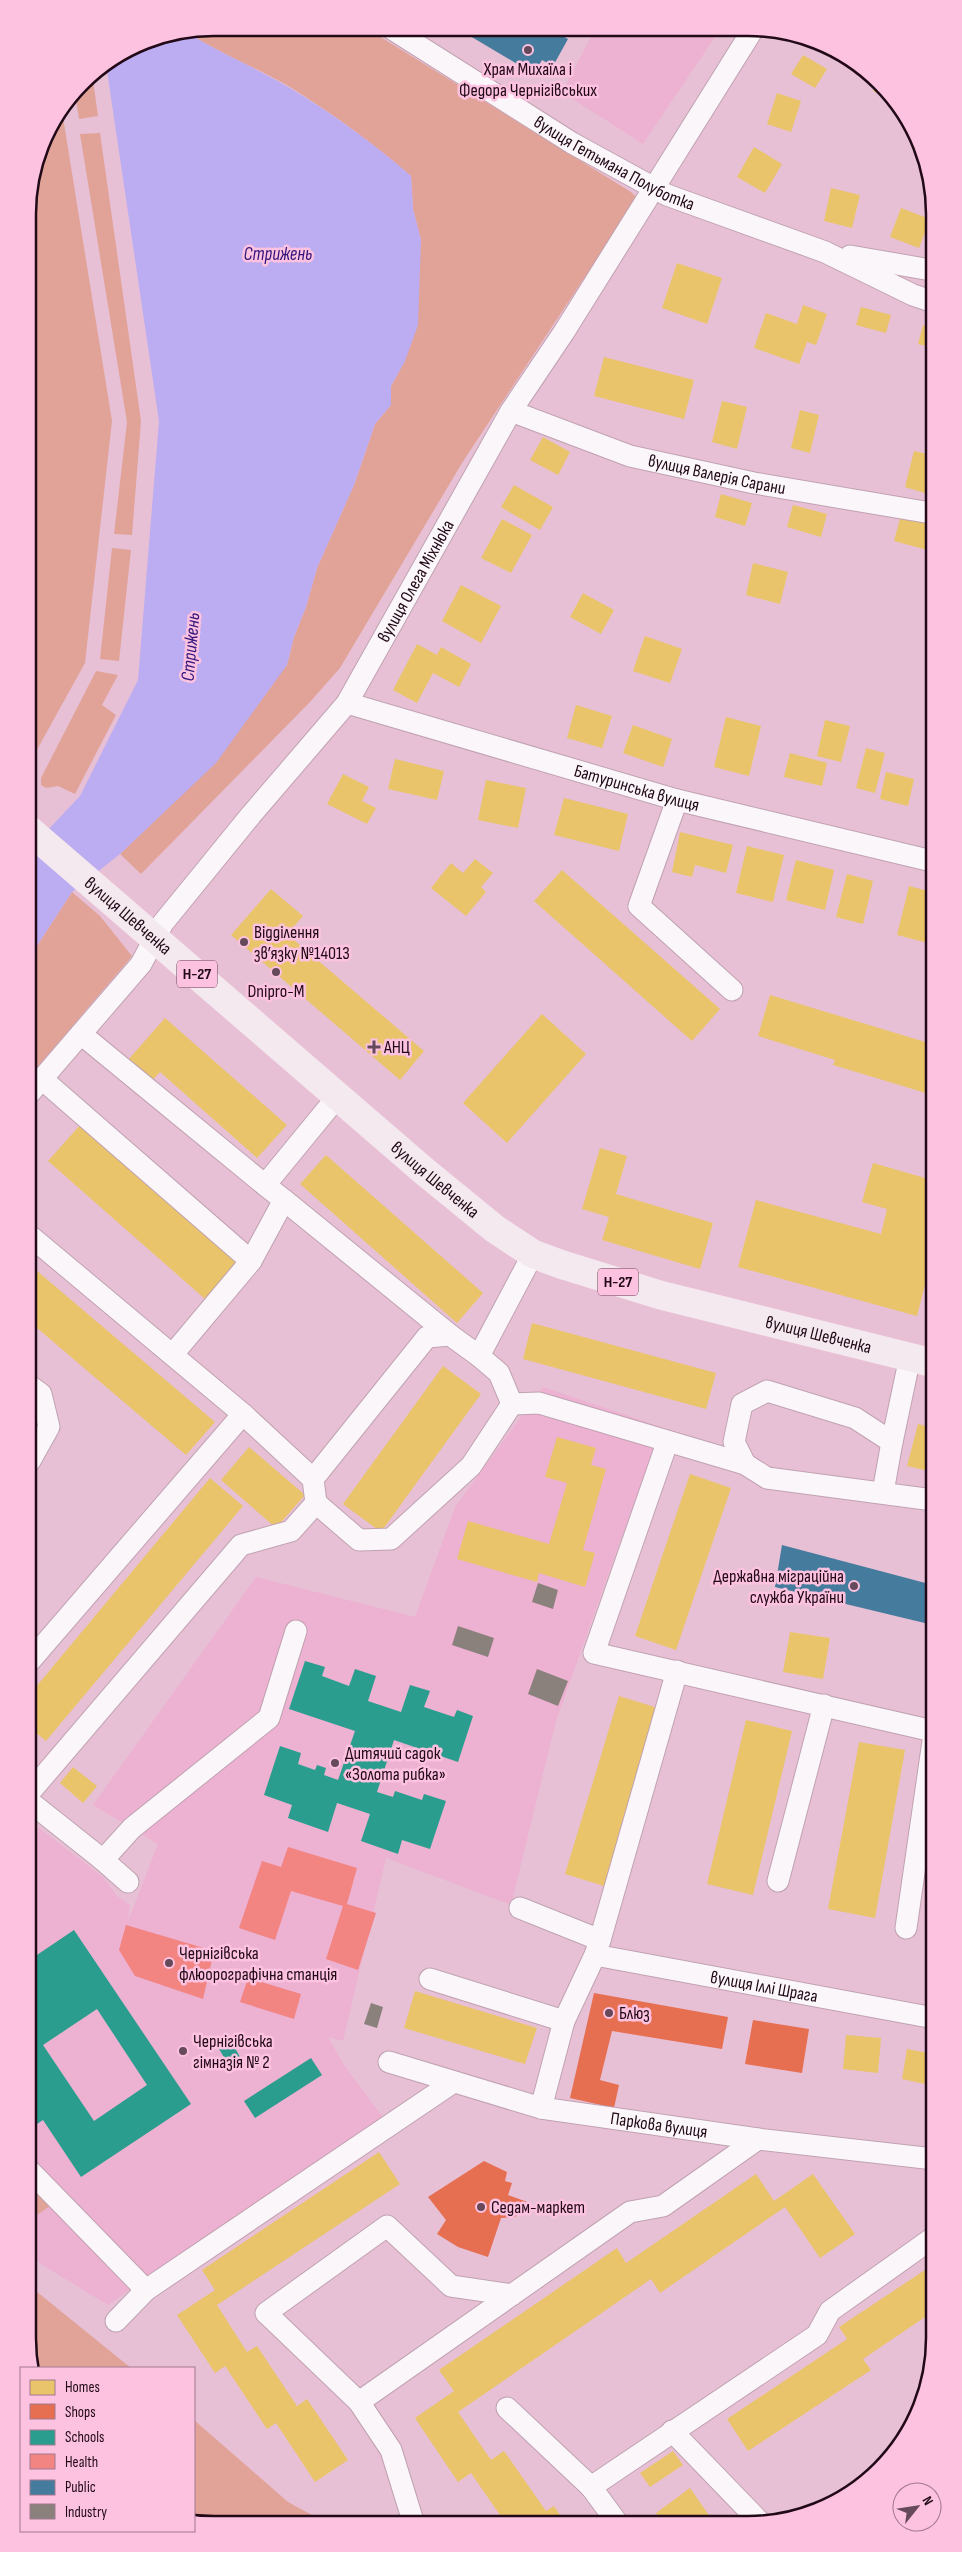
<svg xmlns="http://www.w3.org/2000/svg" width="962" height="2552" viewBox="0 0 962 2552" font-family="'Sofia Sans Condensed',sans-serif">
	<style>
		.built { fill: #edb1d1 }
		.green { fill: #e1a398 }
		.water { fill: #bcacf2 }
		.homes { fill: #e9c46a }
		.shops { fill: #e76f51 }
		.schools { fill: #2a9d8f; fill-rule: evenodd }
		.health { fill: #f28482 }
		.public { fill: #457b9d }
		.industry { fill: #8a817c }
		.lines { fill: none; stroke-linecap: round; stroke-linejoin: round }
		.minor-casing { stroke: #c0a2b2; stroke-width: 23 }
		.major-casing { stroke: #f4e3ec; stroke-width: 29 }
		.minor { stroke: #fbf6f9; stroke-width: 21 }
		.major { stroke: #f4e9ee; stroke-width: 28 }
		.poi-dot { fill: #66495a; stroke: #fcc2e0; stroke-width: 2 }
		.labels { text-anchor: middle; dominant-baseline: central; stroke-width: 5; stroke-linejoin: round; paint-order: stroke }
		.shield { fill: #fcc2e0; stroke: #634053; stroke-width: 1 }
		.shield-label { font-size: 16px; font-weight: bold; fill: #210917 }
		.poi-label { font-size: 18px; fill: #210917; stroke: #fcc2e0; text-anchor: start }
		.street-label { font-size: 18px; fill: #210917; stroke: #fcc2e0 }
		.water-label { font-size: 19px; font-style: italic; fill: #32157c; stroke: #fcc2e0 }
		.rim { fill: none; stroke: #210917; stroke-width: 2.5 }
	</style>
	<rect width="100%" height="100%" fill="#e7c0d5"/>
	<path class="built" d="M583 30 719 31 643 144 562 92 592 35Z
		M543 1387 661 1427 556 1721 511 1905 386 1858 343 2041 328 2037 344 2065 385 2120 145 2279 108 2305 31 2258 30 1821 103 1877 117 1896 130 1905 128 1921 158 1844 93 1805 256 1577 415 1617 455 1507Z"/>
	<path class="green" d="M214 28H366L631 192 637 198 462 463 340 668 310 702 141 874 120 854 179 797 287 665 294 637 306 607 317 568 354 485 375 424 391 405V386L405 361 421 240 413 209 411 176C373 143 333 114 290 87 257 68 221 54 188 33Z
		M92 73 98 116 79 119 75 94Z
		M62 111 112 421 85 663 33 757 29 753 28 202 47 132Z
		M100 133 141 421 132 535 114 534 127 422 80 134Z
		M112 548 131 550 119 661 100 659Z
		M96 671 118 675 102 705 116 715 75 794 58 786 46 788 41 785V778Z
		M72 892 100 916 132 956 29 1077V958Z
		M31 2187 50 2206 31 2219Z
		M31 2287 131 2368H31Z
		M194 2420 288 2502 323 2521H194Z"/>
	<path class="water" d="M188 33C221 54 257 68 290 88 333 114 373 143 411 176L413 209 421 240 418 325 405 361 391 386V405L375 424 354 485 317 568 306 607 294 637 287 665 216 763 120 854 72 892 29 958V850L80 796 138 680 159 421 106 64 143 42Z"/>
	<path class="homes" d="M803 55 827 69 815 88 791 74Z
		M879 81 880 82 895 103 873 91Z
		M777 93 801 101 791 132 767 124Z
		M754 147 782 164 765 193 737 177Z
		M831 188 860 195 852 228 824 221Z
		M901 208 930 219 919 248 890 237Z
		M677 263 722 278 707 324 662 308Z
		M803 305 827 314 816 345 807 342 799 364 754 348 766 313 797 324Z
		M861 307 891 315 886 333 856 325Z
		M923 325 931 328V347L918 344Z
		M604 357 694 380 684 419 594 396Z
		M722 401 747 407 737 449 712 442Z
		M800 410 819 415 810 453 791 448Z
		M543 437 570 452 558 475 530 460Z
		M914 451 931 455V495L905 487Z
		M514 485 553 507 540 530 501 507Z
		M721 494 752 503 745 526 715 517Z
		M793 505 827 514 821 537 787 527Z
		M901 515 931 524V551L894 541Z
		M502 519 532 535 511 573 481 558Z
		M753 563 788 572 780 604 746 595Z
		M461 585 501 606 481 643 442 621Z
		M583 593 614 610 601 634 570 617Z
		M645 636 682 649 670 683 633 671Z
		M417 644 437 655 441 647 471 664 459 687 433 673 417 703 393 690Z
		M576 705 612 716 602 748 567 738Z
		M726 717 761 726 749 776 714 767Z
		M825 720 850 726 841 762 817 756Z
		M633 725 672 739 663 767 623 753Z
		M866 748 885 753 875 793 856 788Z
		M790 753 827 763 822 786 784 777Z
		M395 759 444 771 437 800 388 789Z
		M886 772 914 779 908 806 880 799Z
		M343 774 369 787 362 801 376 808 367 824 327 804Z
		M486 780 526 788 518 828 478 820Z
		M564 798 628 814 619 851 554 835Z
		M680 832 733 845 726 873 695 865 692 877 672 872Z
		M747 846 784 855 773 902 736 893Z
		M475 859 493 873 481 887 486 892 466 916 431 888 451 863 463 873Z
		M796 860 834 870 825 910 786 900Z
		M562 870 720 1009 692 1041 534 901Z
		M847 874 873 881 863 924 836 917Z
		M909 886 932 892V944L897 935Z
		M271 889 303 916 287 934 424 1051 400 1080 231 935Z
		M770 995 932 1044V1085L929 1094 833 1065 835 1060 758 1036Z
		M542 1014 586 1054 507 1143 463 1103Z
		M165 1018 287 1125 257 1158 160 1072 152 1081 128 1060Z
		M81 1124 238 1262 205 1299 48 1161Z
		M600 1148 627 1156 616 1194 713 1223 700 1269 602 1240 609 1217 582 1209Z
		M326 1155 483 1293 457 1323 300 1184Z
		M873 1163 932 1180V1257L917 1316 738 1267 756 1200 881 1234 887 1209 862 1202Z
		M30 1265 215 1422 186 1455 30 1322Z
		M532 1323 716 1373 706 1409 523 1359Z
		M443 1366 481 1394 381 1532 343 1504Z
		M918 1424 933 1428V1472L907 1466Z
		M557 1437 596 1448 591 1465 606 1469 583 1550 595 1553 585 1587 539 1573 537 1582 457 1559 468 1521 549 1544 567 1483 545 1477Z
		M249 1447 305 1495 276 1528 221 1480Z
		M690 1474 731 1488 676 1650 635 1636Z
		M210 1478 243 1506 46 1741 30 1728V1694Z
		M790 1632 830 1638 823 1679 783 1672Z
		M619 1696 658 1708 604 1886 565 1874Z
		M746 1720 792 1731 753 1895 707 1884Z
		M859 1742 905 1750 875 1918 828 1909Z
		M73 1767 97 1786 83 1803 60 1783Z
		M415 1991 537 2028 525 2064 404 2028Z
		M846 2035 881 2038 878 2073 843 2069Z
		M907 2049 934 2054V2086L902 2079Z
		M379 2152 400 2184 217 2305 247 2352 257 2346 297 2406 307 2399 348 2460 315 2482 276 2423 267 2429 225 2366 215 2373 177 2315 215 2290 202 2270Z
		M756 2174 774 2201 813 2174 855 2234 820 2258 785 2207 660 2293 651 2279 458 2412 491 2460 504 2451 546 2511 554 2506 564 2521H504L471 2473 458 2482 415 2418 454 2391 439 2370 617 2248 626 2263Z
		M934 2264V2311L863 2359 871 2370 748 2451 727 2419 847 2339 839 2327Z
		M673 2451 683 2465 650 2487 640 2473Z
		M690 2488 713 2521H661L656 2513Z"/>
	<path class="shops" d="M594 1993 728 2017 722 2049 612 2031 600 2080 619 2085 614 2108 570 2098Z
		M753 2020 809 2029 802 2073 745 2064Z
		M484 2161 507 2172 505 2181 512 2183 508 2195 530 2203 515 2217 501 2218 488 2257 458 2247 437 2234 446 2220 428 2197Z"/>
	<path class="schools" d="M305 1661 325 1667 322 1676 349 1686 355 1669 376 1676 368 1701 401 1712 410 1685 430 1691 424 1707 454 1717 457 1710 473 1716 458 1762 394 1740 377 1792 393 1797 395 1791 422 1800 424 1794 446 1801 430 1849 402 1840 398 1854 361 1841 370 1814 337 1803 328 1832 288 1818 292 1805 264 1795 280 1746 301 1753 298 1764 315 1770 317 1765 326 1768 324 1775 338 1780 355 1731 289 1709Z
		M74 1930 191 2104 81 2177 43 2120 31 2128V1959ZM97 2009 147 2085 94 2121 43 2045Z
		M228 2036 243 2062 231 2069 216 2044Z
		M311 2058 322 2075 255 2118 244 2101Z"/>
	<path class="health" d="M288 1847 357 1868 347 1904 376 1913 358 1970 326 1959 343 1906 291 1891 275 1940 239 1928 262 1861 281 1867Z
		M126 1925 214 1951 203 1999 135 1976 119 1950Z
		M248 1978 301 1994 294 2019 240 2002Z"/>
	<path class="public" d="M467 29 559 30 557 33 568 39 553 66 542 60 534 74 465 33Z
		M782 1545 933 1585V1625L775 1587Z"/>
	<path class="industry" d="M538 1583 558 1590 553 1609 532 1602Z
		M458 1626 494 1638 488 1657 452 1645Z
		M537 1669 568 1681 558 1706 528 1694Z
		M371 2003 383 2007 377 2028 364 2024Z"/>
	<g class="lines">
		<g class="minor-casing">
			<g id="minor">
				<path id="s1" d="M392 29 572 143 667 195 825 252 913 295 931 301"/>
				<path d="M850 256 931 270"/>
				<path id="s2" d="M511 411 630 456 754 483 931 513"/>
				<path id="s3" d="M347 703 677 800 932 861"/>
				<path d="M677 800 639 906 732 990"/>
				<path d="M81 1034 265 1185 338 1096"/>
				<path d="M42 1079 251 1261 284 1200 265 1185"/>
				<path id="s4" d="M29 1094 141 964 163 923 251 815 347 703 511 411 564 332 752 31"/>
				<path d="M284 1200 450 1335"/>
				<path d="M29 1235 243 1414"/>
				<path d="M173 1354 251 1261"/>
				<path d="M479 1356 499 1373 512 1404 539 1403 745 1464 767 1478 933 1500"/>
				<path d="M30 1386 41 1394 49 1427 30 1461"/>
				<path d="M667 1443 594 1653 933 1731"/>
				<path d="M745 1464 734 1442 742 1404 767 1391 855 1418 892 1442 910 1357"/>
				<path d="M883 1492 892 1442"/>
				<path d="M316 1503 359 1540 391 1539 471 1466 512 1404"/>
				<path d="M30 1661 243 1414 313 1479"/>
				<path d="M30 1792 241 1545 291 1531 316 1503 313 1479 427 1337 450 1335 479 1356 533 1254"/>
				<path d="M30 1802 103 1860"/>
				<path d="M778 1881 824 1705"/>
				<path d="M128 1882 103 1860 132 1828 269 1718 296 1631"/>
				<path d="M520 1908 600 1940"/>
				<path d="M906 1928 933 1741"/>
				<path id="s5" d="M595 1955 934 2018"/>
				<path d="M430 1979 564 2021"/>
				<path id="s6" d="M389 2062 541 2108 758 2139 934 2159"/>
				<path d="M541 2108 564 2021 595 1955 600 1940 677 1671"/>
				<path d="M31 2172 146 2290 452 2083"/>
				<path d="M512 2295 451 2286 387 2226 266 2313 359 2402 630 2212 663 2206 758 2139"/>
				<path d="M116 2321 146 2290"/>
				<path d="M359 2402 391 2450 413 2521"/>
				<path d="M507 2408 591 2487 817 2335 830 2311 934 2237"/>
				<path d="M672 2431 759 2521"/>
				<path d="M591 2487 616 2521"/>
			</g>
		</g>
		<g class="major-casing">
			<g id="major">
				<path id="s7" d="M29 830 424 1171 495 1229 533 1254 563 1265 660 1295 933 1363"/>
			</g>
		</g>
		<use href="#minor" class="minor"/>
		<use href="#major" class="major"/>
	</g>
	<g class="poi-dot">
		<circle cx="528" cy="50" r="5"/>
		<circle cx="244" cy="942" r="5"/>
		<circle cx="276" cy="972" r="5"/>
		<path d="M371.5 1039.5h5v5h5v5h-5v5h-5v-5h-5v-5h5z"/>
		<circle cx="854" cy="1586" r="5"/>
		<circle cx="335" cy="1763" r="5"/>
		<circle cx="169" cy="1963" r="5"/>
		<circle cx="609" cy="2013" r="5"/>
		<circle cx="183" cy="2051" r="5"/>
		<circle cx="481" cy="2207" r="5"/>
	</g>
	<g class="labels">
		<g class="shield">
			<rect x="177" y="960.5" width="40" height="27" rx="4"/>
			<rect x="598" y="1268.5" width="40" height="27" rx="4"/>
		</g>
		<g class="shield-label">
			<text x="197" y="974">Н-27</text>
			<text x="618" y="1282">Н-27</text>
		</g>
		<g class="poi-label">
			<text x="528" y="69" text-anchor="middle">Храм Михаїла і<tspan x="528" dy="21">Федора Чернігівських</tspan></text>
			<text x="254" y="932">Відділення<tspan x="254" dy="21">зв’язку №14013</tspan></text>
			<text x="276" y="991" text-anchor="middle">Dnipro-M</text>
			<text x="384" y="1047">АНЦ</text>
			<text x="844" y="1576" text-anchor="end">Державна міграційна<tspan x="844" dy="21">служба України</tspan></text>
			<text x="345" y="1753">Дитячий садок<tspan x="345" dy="21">«Золота рибка»</tspan></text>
			<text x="179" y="1953">Чернігівська<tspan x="179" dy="21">флюорографічна станція</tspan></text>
			<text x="619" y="2013">Блюз</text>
			<text x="193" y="2041">Чернігівська<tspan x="193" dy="21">гімназія № 2</tspan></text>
			<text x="491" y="2207">Седам-маркет</text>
		</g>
		<g class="street-label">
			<text stroke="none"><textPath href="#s1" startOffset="260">вулиця Гетьмана Полуботка</textPath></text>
			<text stroke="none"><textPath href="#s2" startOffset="216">вулиця Валерія Сарани</textPath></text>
			<text stroke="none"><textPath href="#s4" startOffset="645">вулиця Олега Міхнюка</textPath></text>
			<text stroke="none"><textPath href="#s3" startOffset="302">Батуринська вулиця</textPath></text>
			<text stroke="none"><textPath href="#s7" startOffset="131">вулиця Шевченка</textPath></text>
			<text stroke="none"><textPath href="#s7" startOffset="536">вулиця Шевченка</textPath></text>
			<text stroke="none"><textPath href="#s7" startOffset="956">вулиця Шевченка</textPath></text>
			<text stroke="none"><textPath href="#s5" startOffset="172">вулиця Іллі Шрага</textPath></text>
			<text stroke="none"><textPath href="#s6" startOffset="278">Паркова вулиця</textPath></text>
		</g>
		<g class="water-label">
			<text x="278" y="254">Стрижень</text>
			<text transform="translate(191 647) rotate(-85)">Стрижень</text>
		</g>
	</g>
	<path d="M0 0H962V2552H0ZM214 36H748A178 178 0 0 1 926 214V2338A178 178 0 0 1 748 2516H214A178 178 0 0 1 36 2338V214A178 178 0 0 1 214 36Z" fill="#fcc2e0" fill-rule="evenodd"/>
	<path class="rim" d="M214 36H748A178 178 0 0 1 926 214V2338A178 178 0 0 1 748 2516H214A178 178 0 0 1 36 2338V214A178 178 0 0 1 214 36Z"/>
	<rect x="20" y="2367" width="175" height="165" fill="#fcc2e0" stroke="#a47890"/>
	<rect x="30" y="2380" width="25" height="15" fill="#e9c46a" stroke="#a47890"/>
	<text x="65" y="2392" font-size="15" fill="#210917">Homes</text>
	<rect x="30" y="2404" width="25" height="15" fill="#e76f51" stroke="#a47890"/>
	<text x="65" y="2417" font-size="15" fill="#210917">Shops</text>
	<rect x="30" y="2430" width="25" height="15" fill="#2a9d8f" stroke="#a47890"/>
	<text x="65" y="2442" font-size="15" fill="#210917">Schools</text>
	<rect x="30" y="2454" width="25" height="15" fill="#f28482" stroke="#a47890"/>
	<text x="65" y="2467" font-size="15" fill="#210917">Health</text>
	<rect x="30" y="2480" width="25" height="15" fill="#457b9d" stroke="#a47890"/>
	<text x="65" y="2492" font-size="15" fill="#210917">Public</text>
	<rect x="30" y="2504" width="25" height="15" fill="#8a817c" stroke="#a47890"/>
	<text x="65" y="2517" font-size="15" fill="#210917">Industry</text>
	<g transform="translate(917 2507) rotate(60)"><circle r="24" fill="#fcc2e0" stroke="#a47890"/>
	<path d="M0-4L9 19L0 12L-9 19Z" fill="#66495a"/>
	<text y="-8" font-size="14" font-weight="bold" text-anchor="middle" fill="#210917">N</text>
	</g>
</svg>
